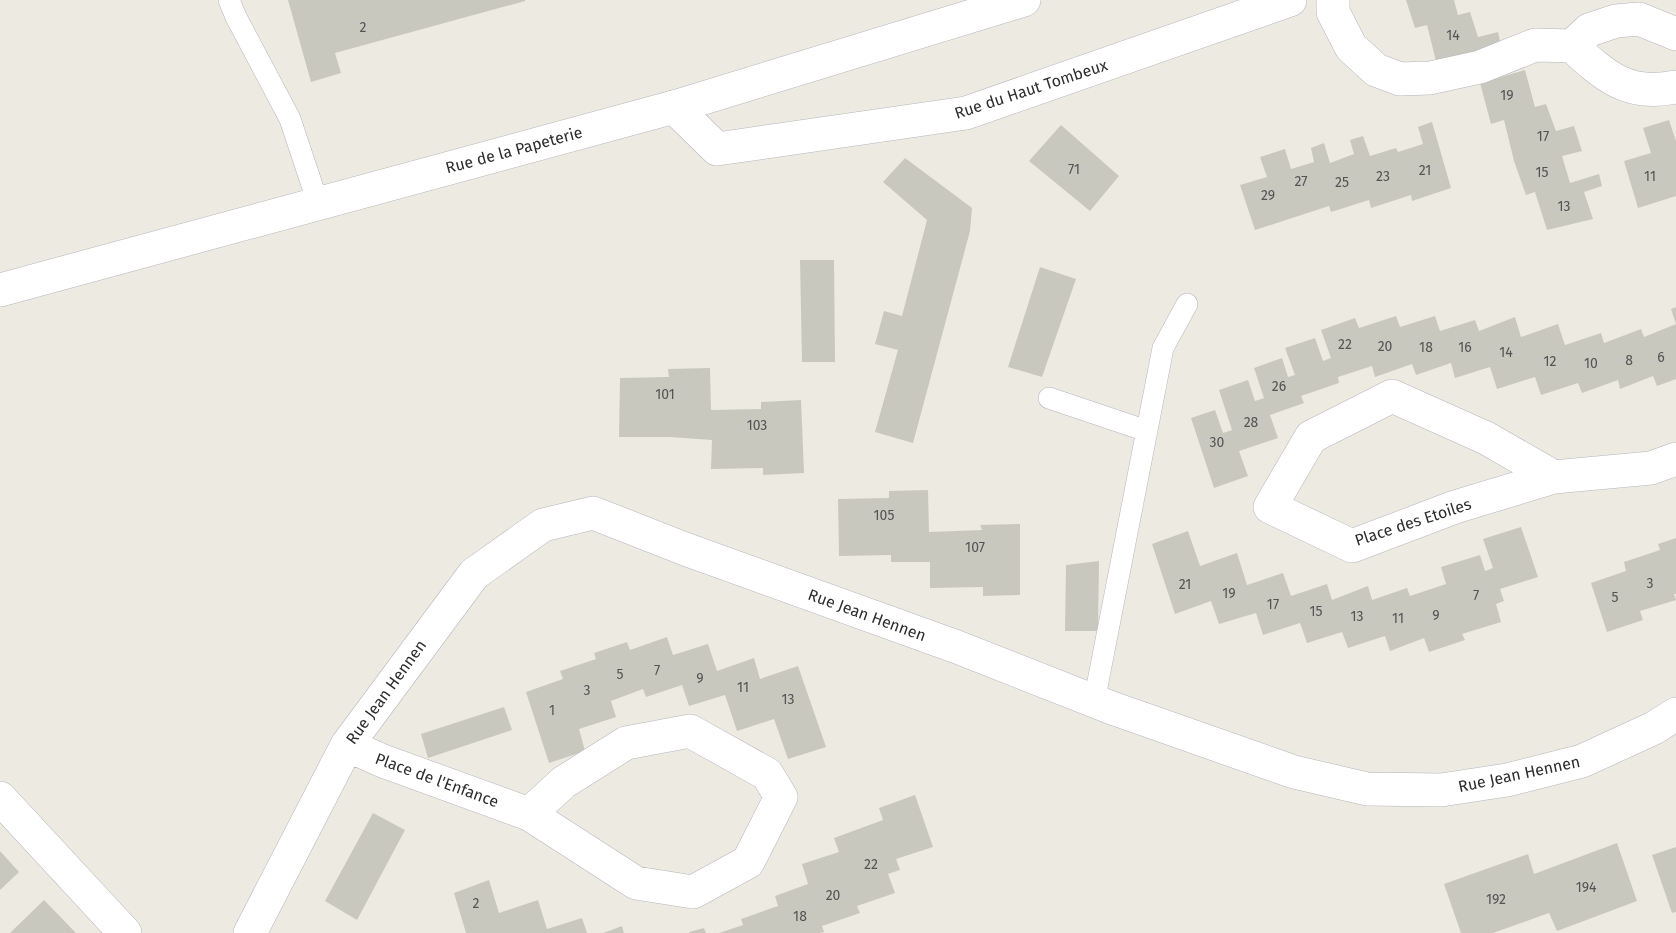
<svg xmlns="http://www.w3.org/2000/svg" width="1676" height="933" viewBox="0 0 1676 933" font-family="'Fira Sans',sans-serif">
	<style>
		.building { fill: #c9c8bf }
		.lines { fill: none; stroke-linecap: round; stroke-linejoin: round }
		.lane-casing { stroke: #b5b5bf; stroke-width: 22 }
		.street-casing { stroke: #b5b5bf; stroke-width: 34 }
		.secondary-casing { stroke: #b5b5bf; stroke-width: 34 }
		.lane { stroke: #fff; stroke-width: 21 }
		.street { stroke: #fff; stroke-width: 33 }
		.secondary { stroke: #fff; stroke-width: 33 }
		.labels { text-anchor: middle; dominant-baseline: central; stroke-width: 4.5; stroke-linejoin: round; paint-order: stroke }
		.number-label { font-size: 14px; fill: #545452 }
		.street-label { font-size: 16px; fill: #2d2d2d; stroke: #fff }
	</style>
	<rect width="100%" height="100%" fill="#edeae1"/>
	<path class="building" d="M288 0H525V1L335 53 341 73 311 82Z
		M1406 0H1454L1458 15 1470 12 1478 37 1498 32 1501 46 1436 61 1427 25 1415 28Z
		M1525 70 1535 107 1546 104 1556 131 1574 126 1582 151 1562 156 1570 183 1599 174 1602 186 1584 192 1593 219 1547 230 1535 192 1526 195 1514 161 1504 120 1491 124 1480 83Z
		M1669 120 1676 141V196L1638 208 1624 161 1651 153 1643 128Z
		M1432 122 1451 188 1412 201 1411 195 1371 208 1369 200 1331 212 1329 206 1255 230 1240 185 1267 177 1260 157 1285 149 1291 169 1314 162 1311 148 1324 143 1330 163 1354 154 1350 140 1363 136 1370 156 1396 148 1398 152 1423 144 1418 127Z
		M1061 125 1119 176 1090 211 1029 161Z
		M905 158 972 208 970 231 913 443 875 432 898 350 875 344 884 311 902 316 927 220 883 182Z
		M800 260H834L835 362H802Z
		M1040 267 1076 279 1042 377 1008 367Z
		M1676 307V324L1671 309Z
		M1396 316 1400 327 1435 316 1440 331 1475 320 1479 331 1515 317 1521 337 1558 324 1565 345 1601 333 1604 343 1641 329 1644 337 1676 324V379L1657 386 1653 376 1620 389 1618 380 1582 393 1578 383 1541 395 1535 377 1497 389 1490 367 1455 378 1451 363 1416 375 1412 364 1375 377 1372 366 1338 377 1339 383 1301 396 1304 403 1270 415 1278 438 1239 451 1248 476 1214 488 1191 418 1215 410 1223 433 1232 430 1219 390 1248 380 1255 401 1264 398 1254 368 1282 358 1288 377 1295 375 1285 348 1315 338 1323 361 1331 358 1321 330 1355 318 1359 328Z
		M710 368 711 410 761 409V402L801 400 804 473 763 475V468L711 469 712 440 670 437H619L620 378 669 377 668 369Z
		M928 490 929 532 982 530 980 525 1020 524V595L983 596V587L930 588V562H891V555L839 556 838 499 889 498V491Z
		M1521 527 1538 577 1500 589 1504 601 1496 604 1501 622 1462 634 1465 640 1429 652 1424 638 1390 651 1385 636 1348 648 1342 632 1307 643 1300 623 1263 635 1256 613 1219 624 1211 601 1175 614 1152 544 1188 531 1200 566 1237 553 1247 585 1283 573 1291 596 1327 584 1332 600 1368 586 1372 600 1407 588 1410 596 1446 584 1441 567 1480 555 1485 571 1493 568 1483 539Z
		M1676 538V594H1674L1676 600 1640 611 1643 620 1607 632 1591 583 1626 571 1624 562 1660 550 1658 544Z
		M1099 561 1098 631H1065L1066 565Z
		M667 637 673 655 708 644 717 671 754 658 760 679 798 666 826 747 788 759 774 719 737 731 725 695 689 706 682 685 646 697 643 689 611 701 616 717 579 729 585 751 549 763 526 692 563 679 560 671 596 659 594 653 627 642 630 650Z
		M504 707 512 730 428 758 421 734Z
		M915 795 933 847 896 859 900 870 888 874 895 893 857 906 860 913 822 926 824 932 820 933H719L743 925 741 919 778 906 775 896 808 884 802 864 839 852 834 838 883 820 879 808Z
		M373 813 405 830 357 920 325 901Z
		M1617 843 1637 901 1557 931 1549 913 1493 933H1461L1444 884 1528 854 1534 874Z
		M1676 847V912L1672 913 1652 855Z
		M0 851 19 872 0 890Z
		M489 880 499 913 538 900 547 929 582 918 587 933H466L454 893Z
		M44 900 76 933H10Z
		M622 926 624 933H603Z
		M704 928 706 933H689V932Z"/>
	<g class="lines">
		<g class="lane-casing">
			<path id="lane" d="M229 0 236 17 290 119 318 203
				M1049 398 1147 431
				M1094 702 1163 348 1187 304"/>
		</g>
		<g class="street-casing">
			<path id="street" d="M1333 0V12L1351 47 1376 70 1400 79 1430 78 1480 67 1535 45 1572 46C1606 77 1628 97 1676 87
				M1572 46 1589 30 1616 21 1639 19 1676 34
				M674 107 717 149 966 113 1290 0
				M1554 477 1486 438 1392 396 1311 437 1270 507 1352 546 1455 507 1554 477 1651 468 1676 459
				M347 745 383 761 529 814 636 883 693 892 748 862 781 797 767 774 690 731 626 743 564 782 529 814
				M0 798 125 933
				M250 933 347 745 474 574 543 525 593 513 685 549 957 647 1112 708 1294 772 1367 789 1441 790 1507 780 1582 761 1654 728 1676 714"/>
		</g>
		<g class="secondary-casing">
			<path id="secondary" d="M0 290 674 107 1024 0"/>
		</g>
		<use href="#lane" class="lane"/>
		<use href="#street" class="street"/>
		<use href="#secondary" class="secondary"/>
	</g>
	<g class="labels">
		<g class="number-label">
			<text x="363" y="27">2</text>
			<text x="1453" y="35">14</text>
			<text x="1507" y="95">19</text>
			<text x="1543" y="136">17</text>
			<text x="1074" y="169">71</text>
			<text x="1425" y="170">21</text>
			<text x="1542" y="172">15</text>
			<text x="1383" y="176">23</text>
			<text x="1650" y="176">11</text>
			<text x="1301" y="181">27</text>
			<text x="1342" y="182">25</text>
			<text x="1268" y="195">29</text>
			<text x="1564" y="206">13</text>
			<text x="1345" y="344">22</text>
			<text x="1385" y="346">20</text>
			<text x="1426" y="347">18</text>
			<text x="1465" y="347">16</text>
			<text x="1506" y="352">14</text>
			<text x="1661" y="357">6</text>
			<text x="1629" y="360">8</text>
			<text x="1550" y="361">12</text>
			<text x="1591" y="363">10</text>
			<text x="1279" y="386">26</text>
			<text x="665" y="394">101</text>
			<text x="1251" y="422">28</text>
			<text x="757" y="425">103</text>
			<text x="1217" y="442">30</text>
			<text x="884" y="515">105</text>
			<text x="975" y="547">107</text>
			<text x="1650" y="583">3</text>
			<text x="1185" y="584">21</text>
			<text x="1229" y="593">19</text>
			<text x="1476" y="595">7</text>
			<text x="1615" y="597">5</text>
			<text x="1273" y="604">17</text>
			<text x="1316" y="611">15</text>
			<text x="1436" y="615">9</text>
			<text x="1357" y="616">13</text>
			<text x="1398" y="618">11</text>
			<text x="657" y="670">7</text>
			<text x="620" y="674">5</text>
			<text x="700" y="678">9</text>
			<text x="743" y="687">11</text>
			<text x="587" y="690">3</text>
			<text x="788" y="699">13</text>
			<text x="552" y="710">1</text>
			<text x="871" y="864">22</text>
			<text x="1586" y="887">194</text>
			<text x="833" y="895">20</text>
			<text x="1496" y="899">192</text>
			<text x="476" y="903">2</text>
			<text x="800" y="916">18</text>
		</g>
		<g class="street-label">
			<text transform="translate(1031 89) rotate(-18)">Rue du Haut Tombeux</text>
			<text transform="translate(514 150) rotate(-15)">Rue de la Papeterie</text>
			<text transform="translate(1413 522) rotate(-18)">Place des Etoiles</text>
			<text transform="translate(867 615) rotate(20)">Rue Jean Hennen</text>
			<text transform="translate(386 692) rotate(-54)">Rue Jean Hennen</text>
			<text transform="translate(1519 774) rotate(-12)">Rue Jean Hennen</text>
			<text transform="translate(437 780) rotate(20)">Place de l'Enfance</text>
		</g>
	</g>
</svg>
